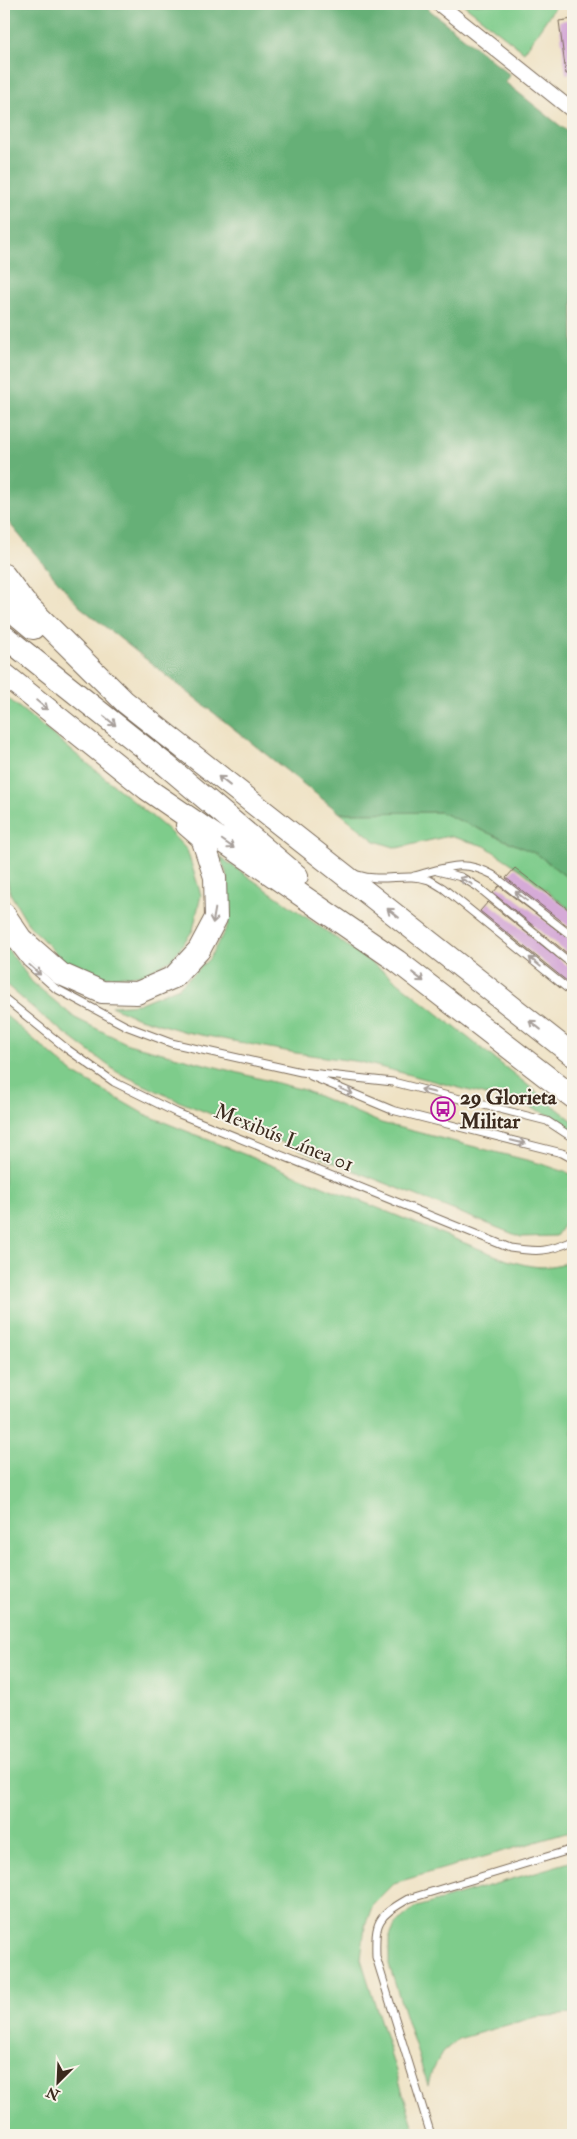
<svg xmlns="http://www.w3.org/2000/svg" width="577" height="2139" viewBox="0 0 577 2139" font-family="'IM FELL Double Pica',serif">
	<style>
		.green { fill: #7ecc8b; stroke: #5c7b54 }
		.forest { fill: #66b077; stroke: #506d4a }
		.building { fill: #d5aad7 }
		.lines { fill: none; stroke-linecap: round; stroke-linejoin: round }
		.lane-casing { stroke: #7a6a58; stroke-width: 9 }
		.street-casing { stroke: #7a6a58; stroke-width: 16 }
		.primary-casing { stroke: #7a6a58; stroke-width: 24 }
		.path { stroke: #7a6a58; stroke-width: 2.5; stroke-dasharray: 4 4; stroke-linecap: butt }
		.lane { stroke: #fff; stroke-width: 7 }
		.street { stroke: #fff; stroke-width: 14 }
		.primary { stroke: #fff; stroke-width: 22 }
		.oneway { stroke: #a79f9a }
		.labels { text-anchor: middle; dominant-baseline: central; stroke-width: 4; stroke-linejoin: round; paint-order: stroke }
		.poi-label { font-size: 21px; font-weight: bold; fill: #3b2a1e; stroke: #f7f3e8; text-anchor: start }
		.street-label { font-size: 21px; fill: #3b2a1e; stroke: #f7f3e8 }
	</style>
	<rect width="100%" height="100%" fill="#f7f3e8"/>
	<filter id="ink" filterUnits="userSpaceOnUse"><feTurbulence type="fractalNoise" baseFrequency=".02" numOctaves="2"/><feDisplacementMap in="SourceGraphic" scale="10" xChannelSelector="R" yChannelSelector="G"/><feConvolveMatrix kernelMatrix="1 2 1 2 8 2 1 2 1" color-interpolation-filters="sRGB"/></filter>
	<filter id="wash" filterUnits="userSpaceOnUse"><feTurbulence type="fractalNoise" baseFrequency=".0096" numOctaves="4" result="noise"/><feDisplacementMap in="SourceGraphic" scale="20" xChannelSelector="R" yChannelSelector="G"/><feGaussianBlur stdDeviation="1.12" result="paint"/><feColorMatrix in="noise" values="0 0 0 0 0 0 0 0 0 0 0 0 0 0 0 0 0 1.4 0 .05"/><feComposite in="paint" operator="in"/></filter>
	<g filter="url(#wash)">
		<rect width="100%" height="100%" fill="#efe2c4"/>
		<path class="green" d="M463 4H557L524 52Z
			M4 695 166 828 187 850 201 895 193 930 173 958 143 975 104 977 64 962 29 925 10 893 4 865Z
			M440 812 537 854 573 882V912L521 870 485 846 449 836 397 848 375 841 340 813Z
			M220 857 389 975 573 1121V1131L552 1116 524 1105 361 1062 296 1053 186 1032 133 1016 111 1006 138 1004 179 987 209 959 228 925V877Z
			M4 944 32 982 75 1018 128 1044 304 1090 381 1123 542 1164 571 1174 573 1182V1211L556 1236 521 1237 178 1101 117 1072 46 1019 4 983Z
			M4 1014 73 1073 144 1114 507 1260C535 1268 545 1270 573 1260V1831L394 1883 373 1904 365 1926 361 1959 416 2135H4Z
			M573 1861V2014L535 2017 458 2039 442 2053 432 2071 428 2086 389 1965V1939L396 1923 414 1908Z"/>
		<path class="forest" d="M4 4H422L510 75 505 82 573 136V882L537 854 440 812 340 813 79 606 4 517Z"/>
		<g id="blocks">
			<path class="building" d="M573 19V73L566 74 559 21Z
				M515 868 573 913V930L506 878Z
				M499 886 573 942V958L493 893Z
				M488 902 573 970V986L480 911Z"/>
		</g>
	</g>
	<g filter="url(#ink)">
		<use href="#blocks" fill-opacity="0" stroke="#7a6a58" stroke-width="1"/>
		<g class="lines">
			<g class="lane-casing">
				<path id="lane" d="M437 871 461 877 478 887 573 965
					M358 875C382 883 407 872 429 880 434 882 439 886 443 888L573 993
					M414 876C446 868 462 858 493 875L573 937
					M13 945 27 963 55 988 126 1026 171 1043 301 1072 393 1082 547 1121 573 1138
					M4 998 67 1049 114 1082 177 1113 510 1248C537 1252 548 1252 573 1241
					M311 1076 392 1110 562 1153 573 1159
					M431 2135 376 1957C375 1921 377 1917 408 1899L573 1849"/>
			</g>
			<g class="street-casing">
				<path id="street" d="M439 4 573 111"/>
			</g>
			<g class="primary-casing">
				<path id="primary" d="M4 575 24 602 125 702 573 1055
					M4 604 33 628
					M4 636 166 765 297 876
					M4 674 147 789 397 961 573 1097
					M4 914 21 939 61 974 102 992 137 993 174 977 199 950 216 918 215 877 202 838 187 825"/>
			</g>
			<path class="path" d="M505 1123 517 1127"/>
			<use href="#lane" class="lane"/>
			<use href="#street" class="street"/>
			<use href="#primary" class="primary"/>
		</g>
		<defs><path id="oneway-shaft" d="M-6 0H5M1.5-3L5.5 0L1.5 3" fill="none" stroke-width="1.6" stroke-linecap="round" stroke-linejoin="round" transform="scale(1.25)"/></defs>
		<g class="oneway">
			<use href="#oneway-shaft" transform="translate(42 705) rotate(39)"/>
			<use href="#oneway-shaft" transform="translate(110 721) rotate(39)"/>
			<use href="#oneway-shaft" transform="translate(224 781) rotate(-142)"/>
			<use href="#oneway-shaft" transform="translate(228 844) rotate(35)"/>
			<use href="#oneway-shaft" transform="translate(466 881) rotate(-152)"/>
			<use href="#oneway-shaft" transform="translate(521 896) rotate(-142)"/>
			<use href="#oneway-shaft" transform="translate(393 913) rotate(-142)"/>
			<use href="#oneway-shaft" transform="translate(214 916) rotate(100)"/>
			<use href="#oneway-shaft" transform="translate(535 962) rotate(-141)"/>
			<use href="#oneway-shaft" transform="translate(35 970) rotate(42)"/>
			<use href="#oneway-shaft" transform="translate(418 977) rotate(38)"/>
			<use href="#oneway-shaft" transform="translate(535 1025) rotate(-142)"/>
			<use href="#oneway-shaft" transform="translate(346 1091) rotate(22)"/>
			<use href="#oneway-shaft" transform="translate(428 1091) rotate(-166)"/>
			<use href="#oneway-shaft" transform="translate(518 1142) rotate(14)"/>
		</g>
	</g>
	<defs>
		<g id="bus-ring" transform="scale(1.25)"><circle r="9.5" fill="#f7f3e8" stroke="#b5179e" stroke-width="1.5"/><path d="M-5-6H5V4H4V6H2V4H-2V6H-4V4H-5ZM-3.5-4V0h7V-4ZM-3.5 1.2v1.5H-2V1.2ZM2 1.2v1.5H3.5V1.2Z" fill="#b5179e"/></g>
	</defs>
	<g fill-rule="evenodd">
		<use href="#bus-ring" x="443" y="1109"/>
	</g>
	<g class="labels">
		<g class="poi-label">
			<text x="460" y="1097">29 Glorieta<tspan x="460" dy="24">Militar</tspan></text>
		</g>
		<g class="street-label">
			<text transform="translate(284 1138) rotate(22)">Mexibús Línea 01</text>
		</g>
	</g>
	<rect width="577" height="2139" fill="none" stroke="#f7f3e8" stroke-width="20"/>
	<g transform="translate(58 2082) rotate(204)" stroke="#f7f3e8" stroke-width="4" paint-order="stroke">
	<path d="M0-4L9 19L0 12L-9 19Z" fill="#3b2a1e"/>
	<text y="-8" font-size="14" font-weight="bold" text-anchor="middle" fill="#3b2a1e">N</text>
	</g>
</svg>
